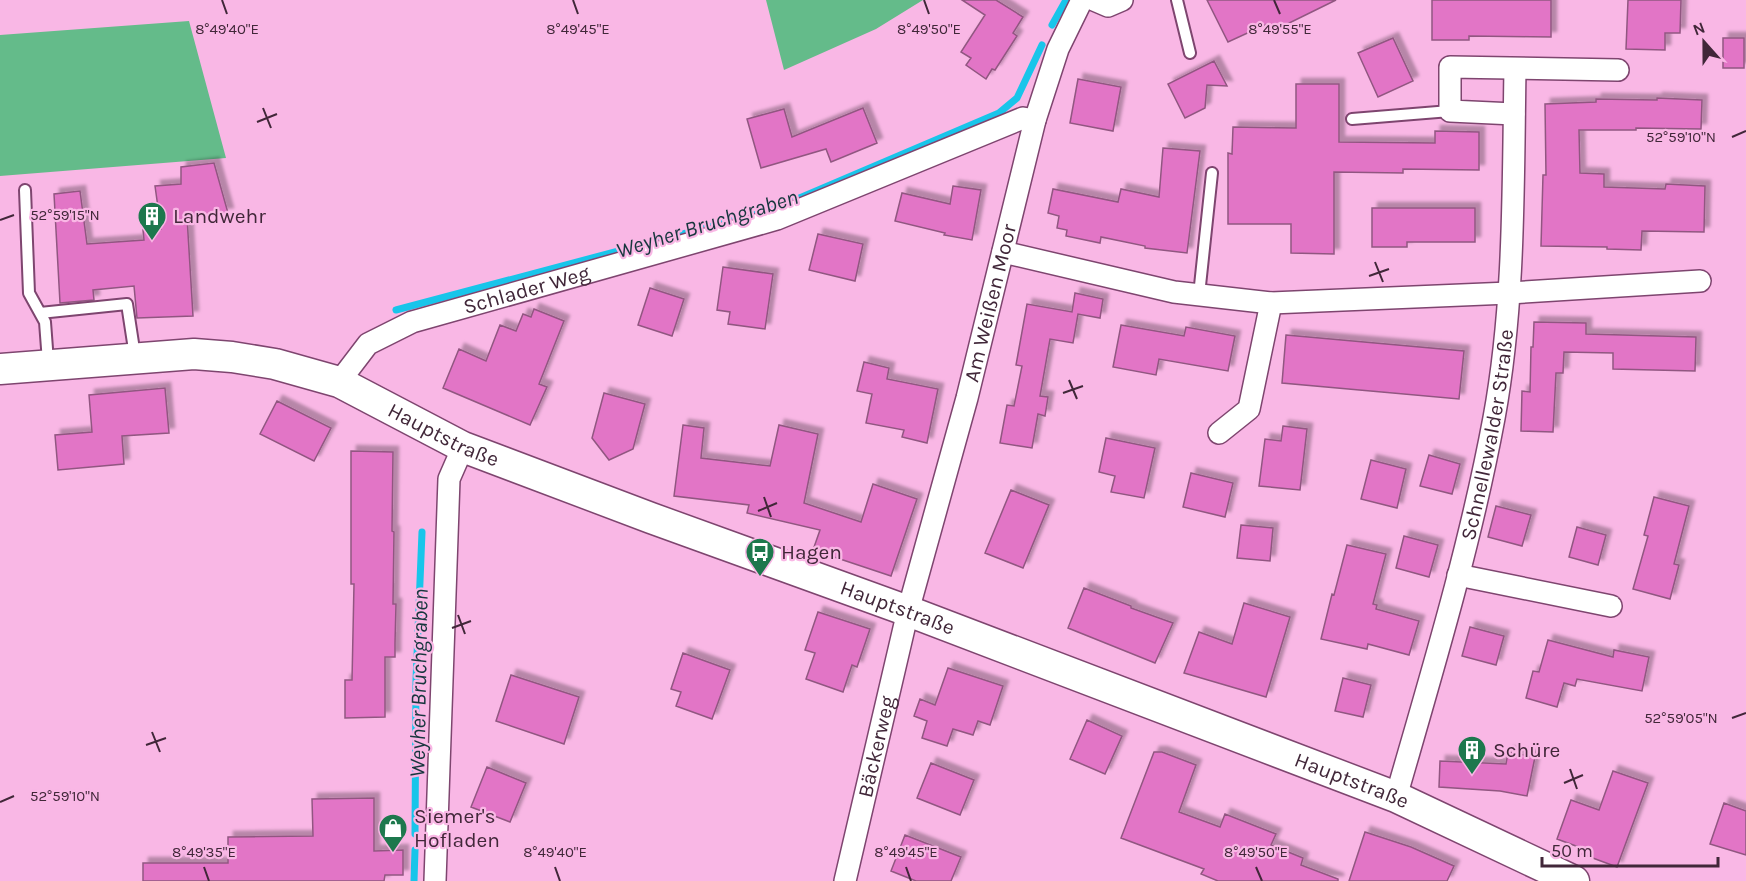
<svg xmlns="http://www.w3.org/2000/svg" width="1746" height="881" viewBox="0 0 1746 881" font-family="Karla,sans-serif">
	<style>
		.green { fill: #64bb8a }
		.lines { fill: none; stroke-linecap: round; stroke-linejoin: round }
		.stream { stroke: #18c5ea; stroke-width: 7 }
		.building { fill: #e274c6; stroke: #915781; stroke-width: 1.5; filter: url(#shadow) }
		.service-casing { stroke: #7e456f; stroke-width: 14 }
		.minor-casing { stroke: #7e456f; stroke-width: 24 }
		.secondary-casing { stroke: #7e456f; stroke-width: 33 }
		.service { stroke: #fff; stroke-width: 10 }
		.minor { stroke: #fff; stroke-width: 21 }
		.secondary { stroke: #fff; stroke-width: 30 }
		.ticks { fill: none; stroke: #412739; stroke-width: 2 }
		.labels { text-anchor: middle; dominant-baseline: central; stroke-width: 4.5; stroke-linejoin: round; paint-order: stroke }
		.poi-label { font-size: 21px; fill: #412739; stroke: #f9b7e5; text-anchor: start }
		.street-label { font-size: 21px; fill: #412739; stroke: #f9b7e5 }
		.water-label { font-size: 22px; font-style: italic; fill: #17363e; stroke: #f9b7e5 }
		.ticks-label { font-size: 15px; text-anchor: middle; fill: #412739; stroke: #f9b7e5; stroke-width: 4.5; stroke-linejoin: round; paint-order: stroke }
	</style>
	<defs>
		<filter id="shadow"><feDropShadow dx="5.5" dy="-5.5" stdDeviation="1.5" flood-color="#0004"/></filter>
	</defs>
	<rect width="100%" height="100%" fill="#f9b7e5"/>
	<path class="green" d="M766 0H923L876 29 784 70Z
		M189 21 226 158 0 176V35Z"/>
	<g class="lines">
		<path class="stream" d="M1052 25 1066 0
			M396 310 769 211 999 113 1017 98 1042 45
			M415 834 416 680 422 532
			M414 881 415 850"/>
	</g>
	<path class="building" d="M962 0H996L1023 17 1013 33 1017 36 995 70 992 69 986 79 966 65 971 58 961 52 985 15Z
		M1207 0H1336L1271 32 1267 24 1228 42Z
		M1432 0H1551V37L1469 36V40H1432Z
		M1628 0H1681L1680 33H1665V50L1626 49Z
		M1393 38 1413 81 1378 97 1358 53Z
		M1723 38H1744V68H1723Z
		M1214 61 1227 86 1207 85 1205 108 1185 118 1168 84Z
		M1078 79 1121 87 1113 131 1070 123Z
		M1296 84H1339V142L1435 143V131L1479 132V170L1403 169V173L1334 172V254L1291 253V224H1228V153L1232 154 1233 127 1296 128Z
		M1657 98 1702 100 1701 129 1636 128V130H1579L1580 173 1604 174V187L1665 189 1666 184 1705 186 1704 232 1642 231 1641 250 1607 249V247L1541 246 1543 175H1546L1545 104 1596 102V99L1657 100Z
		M863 108 877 143 831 162 826 149 761 168 747 119 784 109 792 137Z
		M1163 148 1200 151 1187 253 1145 248V246L1101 237 1100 243 1066 236 1067 230 1057 228 1059 216 1048 213 1053 189 1118 202 1121 189 1159 197Z
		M214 163 228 213 187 217 193 316 137 318 134 286 93 290 94 300 60 303 54 194 80 191 87 244 144 240 143 230 161 229 155 186 181 184V167Z
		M953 186 981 190 972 240 944 235 945 233 895 221 902 193 950 204Z
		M1372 208H1475V242H1407V247H1372Z
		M818 234 863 244 855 281 809 270Z
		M723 267 773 274 765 329 728 324 730 312 717 310Z
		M650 288 684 299 672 336 638 325Z
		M1075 293 1103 299 1100 318 1078 314 1073 343 1050 339 1040 396 1048 397 1045 416 1038 414 1032 448 1000 443 1007 405 1014 406 1022 366 1016 365 1027 304 1072 312Z
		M534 309 564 321 539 384 547 387 530 425 443 388 459 349 486 361 500 325 516 331 523 314 531 317Z
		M1534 322 1586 323V334L1696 337 1695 371 1613 369V353L1564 352 1563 373H1556L1553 432 1521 431 1522 391 1530 392 1531 347H1533Z
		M1121 325 1184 336 1186 327 1235 336 1228 371 1159 359 1156 375 1113 367Z
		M1286 335 1464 351 1459 399 1282 383Z
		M864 362 889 368 887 379 938 389 927 443 902 437 904 430 866 423 872 394 857 391Z
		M165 388 169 433 122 436 124 464 58 470 55 435 92 432 89 395Z
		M604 393 645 404 633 449 609 460 592 438Z
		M277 401 331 428 314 461 260 434Z
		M683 425 704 428 701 458 770 466 779 425 818 434 804 503 861 522 873 484 917 499 891 576 813 550 820 530 747 513 749 505 674 496Z
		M1283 426 1307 429 1300 490 1259 486 1265 439 1281 441Z
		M1106 438 1155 448 1144 498 1111 492 1115 476 1099 472Z
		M351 451 393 452 392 531 394 532 393 604H396L395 643V657H385V717L345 718V680H352L354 584H351Z
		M1429 455 1460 464 1452 494 1420 486Z
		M1371 460 1406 469 1397 508 1361 499Z
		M1191 473 1233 483 1225 517 1183 507Z
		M1011 490 1049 505 1023 568 985 553Z
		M1654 497 1689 506 1674 564 1679 565 1670 599 1633 589 1648 536 1644 535Z
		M1496 506 1531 515 1522 546 1488 537Z
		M1241 525 1273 528 1270 561 1237 558Z
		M1577 527 1606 535 1598 565 1569 557Z
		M1404 536 1438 545 1429 577 1396 568Z
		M1347 545 1386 554 1373 604 1377 605 1376 609 1419 621 1409 655 1368 644 1367 649 1321 639 1332 594 1334 595Z
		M1084 588 1131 606V608L1173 623 1155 663 1068 628Z
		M1244 603 1290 617 1266 697 1184 673 1199 632 1232 644Z
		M818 612 870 629 857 667 852 665 843 692 806 679 815 653 805 650Z
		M1470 627 1504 636 1496 665 1462 656Z
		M1548 640 1613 657 1614 650 1649 657 1642 691 1577 679 1575 686 1564 683 1557 707 1526 698 1533 671 1539 672Z
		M683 653 730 670 712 719 676 706 681 692 671 689Z
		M948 668 1003 686 990 725 978 721 973 735 953 729 947 746 922 738 927 721 914 716 920 699 935 705Z
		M511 675 579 697 564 744 496 721Z
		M1343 678 1371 685 1363 717 1335 711Z
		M1087 720 1122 736 1105 774 1070 759Z
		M1154 752H1162L1196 765 1179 812 1220 827 1225 814 1276 834 1271 845 1303 858 1301 865 1338 879V881H1218L1201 874 1204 869 1121 838Z
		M1508 752 1535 757 1527 796 1500 791 1439 787 1440 761 1506 764Z
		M931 763 974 780 960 815 917 798Z
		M487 767 526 783 510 822 471 807Z
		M1613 771 1648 783 1617 867 1582 854 1584 849 1557 839 1571 800 1599 810Z
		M374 798V851L403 850V875H385L384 881H143V863H228V837L313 836 312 799Z
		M1724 803 1746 811V855L1710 844Z
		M1365 832 1411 847 1454 866 1447 881H1349Z
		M905 835 961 857 951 881H916L891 871Z"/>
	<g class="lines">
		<g class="service-casing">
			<path id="service" d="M1177 0 1190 53
				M1352 119 1450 111
				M25 190 29 293 45 322 48 362
				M1199 295 1212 173
				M40 313 127 304 135 356"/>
		</g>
		<g class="minor-casing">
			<g id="minor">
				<path d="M1094 0 1108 6 1122 0"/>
				<path d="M1514 114 1450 111V67L1618 70"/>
				<path d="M1003 252 1174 292 1271 303 1509 293 1700 281"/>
				<path id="s1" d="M339 382 368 344 412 322 777 219 1023 118 1035 120"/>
				<path d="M1219 433 1249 409 1271 303"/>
				<path d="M1458 575 1611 606"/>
				<path id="s2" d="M1396 797C1432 672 1470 547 1494 418 1515 304 1513 185 1515 69"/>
				<path d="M435 881 449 479 463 447"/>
				<path id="s3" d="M845 881 908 611 967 398 1035 120 1058 49 1082 0"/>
			</g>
		</g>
		<g class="secondary-casing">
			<g id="secondary">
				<path id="s4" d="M0 369 194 354 232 357 275 364 339 382 463 447 651 518 908 611 1396 797 1574 881"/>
			</g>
		</g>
		<use href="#service" class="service"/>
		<use href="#minor" class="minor"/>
		<use href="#secondary" class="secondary"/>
	</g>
	<path class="ticks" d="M222 0 227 14M573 0 578 14M924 0 929 14M1274 0 1280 14M263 108 271 128M257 122 277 114M1732 137 1746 131M0 220 14 215M1375 262 1383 282M1369 276 1389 269M1069 380 1077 399M1063 393 1083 386M764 497 771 517M758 511 777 503M458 615 465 634M452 628 471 621M1732 718 1746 713M152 732 160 752M146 745 166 738M1570 769 1577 789M1564 783 1583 775M0 802 14 796M204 867 209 881M555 867 560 881M906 867 911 881M1256 867 1262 881"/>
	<defs>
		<g id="building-pin" transform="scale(1.5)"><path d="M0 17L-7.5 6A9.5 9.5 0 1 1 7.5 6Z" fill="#1d784d" stroke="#f9b7e5"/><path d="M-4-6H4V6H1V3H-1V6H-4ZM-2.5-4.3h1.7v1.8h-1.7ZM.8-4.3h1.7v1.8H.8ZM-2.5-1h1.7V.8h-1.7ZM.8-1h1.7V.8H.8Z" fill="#fff"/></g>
		<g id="bus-pin" transform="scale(1.5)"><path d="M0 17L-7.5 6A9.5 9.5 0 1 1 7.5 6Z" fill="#1d784d" stroke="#f9b7e5"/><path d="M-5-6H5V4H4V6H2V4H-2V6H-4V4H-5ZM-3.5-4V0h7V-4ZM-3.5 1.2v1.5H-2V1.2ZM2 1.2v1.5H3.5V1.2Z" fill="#fff"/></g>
		<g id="shop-pin" transform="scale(1.5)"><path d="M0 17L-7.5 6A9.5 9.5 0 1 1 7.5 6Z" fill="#1d784d" stroke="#f9b7e5"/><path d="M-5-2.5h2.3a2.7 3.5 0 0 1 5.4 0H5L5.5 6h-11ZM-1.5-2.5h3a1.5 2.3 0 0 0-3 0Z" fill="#fff"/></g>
	</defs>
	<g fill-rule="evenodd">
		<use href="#building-pin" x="152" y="216"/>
		<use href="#bus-pin" x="760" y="552"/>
		<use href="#building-pin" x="1472" y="750"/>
		<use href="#shop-pin" x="393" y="828"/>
	</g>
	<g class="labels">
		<g class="poi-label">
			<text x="173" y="216">Landwehr</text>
			<text x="781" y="552">Hagen</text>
			<text x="1493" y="750">Schüre</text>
			<text x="414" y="816">Siemer's<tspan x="414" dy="24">Hofladen</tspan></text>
		</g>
		<g class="street-label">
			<text stroke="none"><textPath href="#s1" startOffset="216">Schlader Weg</textPath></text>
			<text stroke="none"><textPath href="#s3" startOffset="596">Am Weißen Moor</textPath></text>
			<text stroke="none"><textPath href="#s4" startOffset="460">Hauptstraße</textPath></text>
			<text stroke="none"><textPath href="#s2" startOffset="374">Schnellewalder Straße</textPath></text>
			<text stroke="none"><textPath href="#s4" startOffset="946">Hauptstraße</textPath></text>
			<text stroke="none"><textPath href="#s3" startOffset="138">Bäckerweg</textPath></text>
			<text stroke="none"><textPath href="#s4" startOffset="1432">Hauptstraße</textPath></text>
		</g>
		<g class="water-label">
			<text transform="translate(707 224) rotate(-17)">Weyher Bruchgraben</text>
			<text transform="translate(419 683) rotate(-89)">Weyher Bruchgraben</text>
		</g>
	</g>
	<g class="ticks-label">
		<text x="227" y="34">8°49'40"E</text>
		<text x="578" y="34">8°49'45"E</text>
		<text x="929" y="34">8°49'50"E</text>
		<text x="1280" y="34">8°49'55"E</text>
		<text x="1681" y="142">52°59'10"N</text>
		<text x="65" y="220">52°59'15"N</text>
		<text x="1681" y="723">52°59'05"N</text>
		<text x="65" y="801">52°59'10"N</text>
		<text x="204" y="857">8°49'35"E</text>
		<text x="555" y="857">8°49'40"E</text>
		<text x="906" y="857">8°49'45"E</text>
		<text x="1256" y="857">8°49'50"E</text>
	</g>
	<g transform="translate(1704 42) rotate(339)" stroke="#f9b7e5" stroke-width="4.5" paint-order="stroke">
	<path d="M0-4.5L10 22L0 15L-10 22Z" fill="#412739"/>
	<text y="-9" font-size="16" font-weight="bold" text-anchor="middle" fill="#412739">N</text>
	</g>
	<path d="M1542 857v9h176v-9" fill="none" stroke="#412739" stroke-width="3"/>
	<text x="1551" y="857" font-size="18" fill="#412739" stroke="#f9b7e5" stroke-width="4.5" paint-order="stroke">50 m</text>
</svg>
